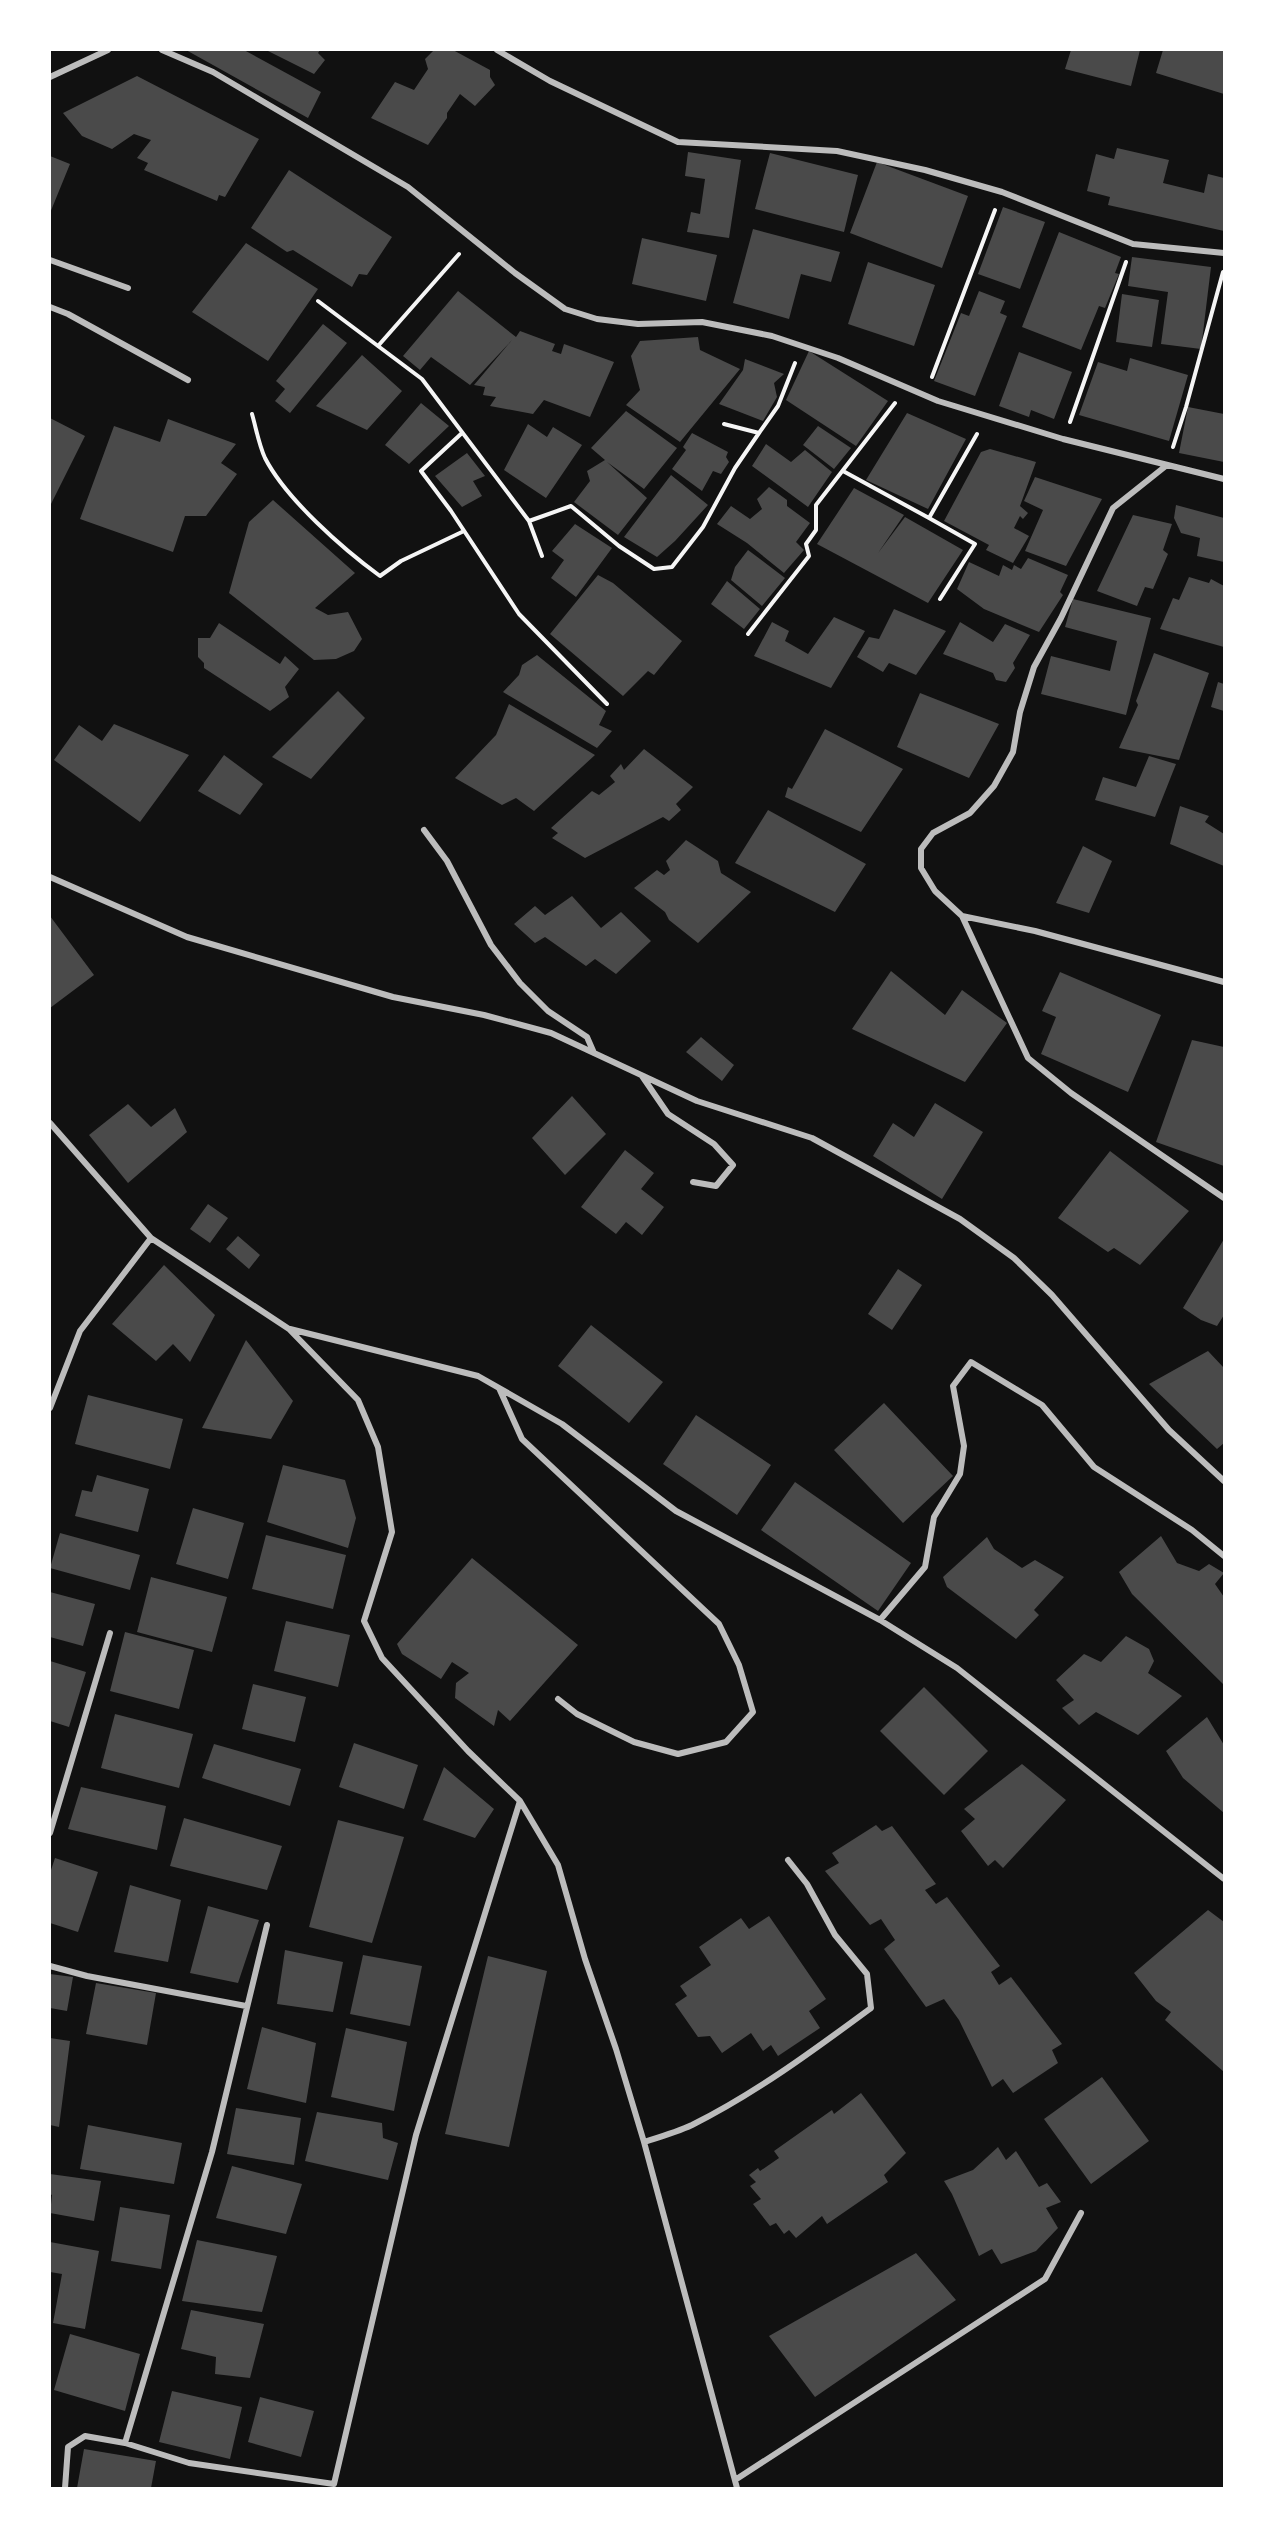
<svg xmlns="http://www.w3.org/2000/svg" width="1274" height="2538" viewBox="0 0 1274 2538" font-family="'Asap Condensed',sans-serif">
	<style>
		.building { fill: #4a4a4a }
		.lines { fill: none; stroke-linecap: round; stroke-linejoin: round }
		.path { stroke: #f5f5f5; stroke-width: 4 }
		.minor { stroke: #bcbcbc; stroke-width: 6 }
	</style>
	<rect width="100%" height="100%" fill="#111"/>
	<path class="building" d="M186 50H244L321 92 308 118Z
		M266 50H320L318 53 325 60 314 74Z
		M434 50H453L490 70V77L495 85 475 106 460 94 447 113V118L428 145 371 118 395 82 414 90 428 69 425 59Z
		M1071 50H1140L1131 86 1065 69Z
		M1163 50H1224V94L1156 73Z
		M137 76 259 139 225 197 219 195 217 201 144 170 148 163 137 158 151 140 134 134 112 149 82 136 63 113Z
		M1117 148 1169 160 1163 183 1204 193 1208 174 1224 178V231L1108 205 1110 197 1087 191 1096 154 1114 159Z
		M688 152 741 160 729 238 687 232 691 212 700 214 705 179 685 176Z
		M770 153 858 175 844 232 755 209Z
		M50 156 70 164 50 213Z
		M877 162 968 196 942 268 850 233Z
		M289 170 392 237 367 275 359 274 352 287 293 250 287 252 251 228Z
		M1003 207 1045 222 1020 289 978 274Z
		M753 229 840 252 831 282 801 274 789 319 733 303Z
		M1059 232 1121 257 1115 273 1119 274 1105 308 1099 306 1081 350 1022 327Z
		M642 238 717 255 706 301 632 284Z
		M246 243 318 289 268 361 192 312Z
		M1132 257 1211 267 1201 349 1161 344 1168 292 1128 286Z
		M868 262 935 285 914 346 848 324Z
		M458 291 516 337 520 331 555 344 552 351 561 354 564 344 614 362 590 417 544 400 533 414 490 406 496 397 483 395 485 387 474 385 512 340 470 385 431 357 420 370 403 356Z
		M979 291 1005 301 1000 313 1007 316 975 396 934 381 961 313 969 316Z
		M1122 294 1159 300 1152 347 1116 342Z
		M323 324 347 343 290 413 275 401 285 389 276 381Z
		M698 337 700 350 740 369 680 442 626 405 640 390 631 356 640 341Z
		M809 351 888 401 856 446 786 400Z
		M1019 352 1072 372 1054 419 1031 410 1029 417 999 406Z
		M362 355 402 391 367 430 316 406Z
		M1130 358 1188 375 1169 441 1079 415 1098 362 1127 371Z
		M745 359 784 374 774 383 777 397 763 421 719 404 743 370Z
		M421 403 449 426 409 464 385 445Z
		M1188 407 1224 414V462L1179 453Z
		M626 411 677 448 644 489 607 462 647 498 618 535 574 502 590 481 587 471 605 460 591 448Z
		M907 413 966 439 928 509 866 480Z
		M50 418 85 436 50 506Z
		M168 419 236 444 221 463 237 474 206 516H185L173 552 80 519 114 426 160 442Z
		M528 424 547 437 553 427 582 445 546 498 504 470Z
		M818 426 851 448 834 469 803 445Z
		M692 433 728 452 726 457 729 462 721 474 713 471 702 491 672 469 686 450 683 447Z
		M766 444 791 462 805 450 832 472 808 507 752 466Z
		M990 449 1036 462 1020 506 1028 513 1023 519 1020 516 1014 528 1029 536 1013 563 986 550 989 545 944 521 981 452Z
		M467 453 485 476 473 481 482 496 462 507 435 476Z
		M671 475 708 505 675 541 657 557 624 537Z
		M1035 477 1102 499 1066 566 1025 551 1043 510 1024 501Z
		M769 487 787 500V506L810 523 796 542 804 550 784 573 747 543 717 524 731 506 750 519 762 509 757 499Z
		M854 488 904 515 878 553 905 517 963 550 928 603 817 544Z
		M273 500 355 573 315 608 328 615 348 612 362 639 354 651 336 659 314 660 229 593 249 522Z
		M1176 505 1224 518V562L1197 556 1200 538 1181 533 1174 518Z
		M1133 515 1172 524 1163 550 1168 554 1153 589 1145 587 1137 606 1097 591Z
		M575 524 612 548 576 597 551 578 564 560 552 551Z
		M748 550 785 578 762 606 731 580 735 567Z
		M1028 558 1068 575 1060 592 1063 595 1039 632 984 609 957 589 969 562 999 576 1003 565 1012 570 1014 565 1021 569Z
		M598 575 613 583 682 641 654 675 648 671 623 696 550 634Z
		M1189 577 1209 583 1211 579 1224 586V647L1160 629 1173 598 1179 600Z
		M727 581 760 609 744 629 711 604Z
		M1073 599 1151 618 1126 715 1041 694 1051 656 1110 671 1117 641 1065 627Z
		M894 609 946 631 916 675 889 663 883 672 857 657 869 637 879 639Z
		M834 617 865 631 831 688 754 656 772 622 789 631 785 641 808 654Z
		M960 622 993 642 1005 624 1030 635 1013 663 1015 668 1006 682 996 680 993 673 943 654Z
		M219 623 280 664 285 656 299 669 285 687 289 697 270 711 204 668V663L198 657V638H210Z
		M1154 653 1209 673 1179 760 1119 748 1138 705 1136 701Z
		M537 655 606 711 599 725 612 731 597 748 503 692 519 675 522 665Z
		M1218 682 1224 684V711L1211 707Z
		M338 691 365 718 311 779 272 757Z
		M920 693 999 724 969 778 897 747Z
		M509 704 595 755 534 811 516 798 502 805 455 778 496 735Z
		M114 724 189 755 140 822 54 760 79 725 102 741Z
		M825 729 903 769 861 832 785 797 788 787 792 789Z
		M644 749 693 787 676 804 681 810 669 821 663 817 585 858 552 838 558 833 551 828 592 791 599 795 615 782 610 776 621 764 624 770Z
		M224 755 263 784 240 815 198 791Z
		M1149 756 1176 764 1155 817 1095 800 1103 777 1136 787Z
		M1180 806 1209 816 1205 822 1224 834V866L1170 844Z
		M768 810 866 864 835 912 735 863Z
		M686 840 718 861 721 873 751 892 698 943 669 920 665 912 634 888 657 870 664 875 670 870 666 861Z
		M1083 846 1112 861 1089 913 1056 903Z
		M572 896 601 928 621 912 651 941 616 974 595 959 586 966 545 937 535 943 514 924 535 906 545 915Z
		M50 916 94 975 50 1008Z
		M891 971 945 1015 962 990 1007 1023 965 1082 852 1029Z
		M1060 972 1161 1015 1128 1092 1041 1054 1056 1017 1042 1011Z
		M701 1037 734 1065 722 1081 686 1052Z
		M1192 1040 1224 1047V1166L1156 1142Z
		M572 1096 606 1134 565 1175 532 1138Z
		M935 1103 983 1132 942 1199 873 1156 893 1123 914 1137Z
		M128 1104 151 1127 175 1108 187 1132 128 1183 89 1135Z
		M625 1150 654 1173 641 1189 664 1207 642 1235 626 1222 616 1234 581 1207Z
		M1110 1151 1189 1211 1140 1265 1114 1248 1108 1252 1058 1218Z
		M208 1204 228 1218 210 1243 190 1229Z
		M238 1236 260 1255 249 1269 226 1249Z
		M1224 1239V1315L1217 1326 1201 1320 1183 1308Z
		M164 1265 215 1315 190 1362 173 1344 156 1361 112 1324Z
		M898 1269 922 1285 892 1330 868 1314Z
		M591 1325 663 1382 629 1423 558 1366Z
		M246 1340 293 1401 271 1439 202 1428Z
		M1208 1351 1224 1368V1443L1217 1449 1149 1384Z
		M88 1395 183 1419 170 1469 75 1444Z
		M884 1403 953 1476 903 1523 834 1450Z
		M696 1415 771 1465 737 1515 663 1464Z
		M283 1465 345 1480 356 1518 348 1548 267 1522Z
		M97 1475 149 1489 138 1532 75 1516 82 1490 92 1492Z
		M795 1482 911 1563 878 1611 761 1530Z
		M193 1508 244 1523 228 1579 176 1564Z
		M60 1533 140 1555 130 1590 50 1568Z
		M266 1535 346 1555 333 1609 252 1589Z
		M1161 1536 1177 1563 1199 1571 1209 1564 1224 1573 1215 1584 1224 1597V1685L1132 1594 1119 1572Z
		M987 1537 994 1549 1022 1568 1035 1560 1064 1577 1034 1610 1039 1615 1016 1639 947 1587 943 1577Z
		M472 1558 578 1645 510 1721 498 1710 494 1726 455 1698 456 1683 469 1673 452 1662 441 1679 402 1654 397 1644Z
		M151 1577 227 1597 212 1652 137 1632Z
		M50 1592 95 1604 83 1646 50 1637Z
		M286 1621 350 1635 338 1687 274 1671Z
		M125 1632 194 1650 179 1709 110 1691Z
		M1126 1636 1149 1649 1154 1661 1148 1673 1182 1696 1138 1735 1096 1712 1079 1725 1062 1708 1074 1700 1056 1680 1084 1654 1101 1662Z
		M50 1661 86 1672 69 1727 50 1721Z
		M253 1684 306 1697 295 1742 242 1729Z
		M924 1687 988 1751 944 1795 880 1731Z
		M115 1714 193 1734 179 1788 101 1768Z
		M1207 1717 1224 1745V1813L1183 1778 1166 1751Z
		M354 1743 418 1765 404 1809 339 1787Z
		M214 1744 301 1769 290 1806 202 1778Z
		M1022 1764 1066 1800 1003 1868 995 1860 988 1866 961 1831 975 1819 964 1809Z
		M444 1767 494 1809 475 1838 423 1820Z
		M81 1787 166 1806 157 1850 68 1829Z
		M184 1818 282 1846 267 1890 170 1866Z
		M338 1820 404 1837 372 1943 309 1927Z
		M876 1825 882 1831 892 1826 936 1884 925 1890 936 1904 947 1897 1000 1966 991 1972 999 1985 1011 1977 1062 2044 1052 2050 1058 2063 1013 2093 1003 2079 992 2087 959 2020 944 1999 926 2007 884 1949 895 1940 881 1919 870 1925 825 1871 839 1863 832 1853Z
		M55 1858 98 1872 78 1932 50 1923V1873Z
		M130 1885 181 1900 168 1962 114 1952Z
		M208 1906 259 1920 238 1983 190 1973Z
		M1208 1910 1224 1922V2072L1165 2020 1171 2012 1156 2001 1134 1973Z
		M769 1916 826 1999 809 2011 820 2028 778 2056 771 2045 763 2051 751 2033 722 2053 710 2036 698 2037 675 2004 687 1996 680 1986 711 1965 699 1947 741 1918 749 1929Z
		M285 1950 343 1962 333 2012 277 2004Z
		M363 1955 422 1966 410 2026 350 2014Z
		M488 1956 547 1971 509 2147 445 2134Z
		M50 1974 73 1977 67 2011 50 2008Z
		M96 1983 156 1993 147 2045 86 2034Z
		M262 2027 316 2043 306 2103 247 2089Z
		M346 2028 407 2042 394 2111 331 2097Z
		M50 2038 70 2041 59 2127 50 2125Z
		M1102 2077 1149 2141 1091 2184 1044 2119Z
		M861 2093 906 2153 884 2175 888 2182 827 2224 822 2216 796 2238 789 2230 784 2234 776 2223 770 2226 753 2204 761 2199 750 2186 756 2182 749 2175 758 2168 760 2171 779 2158 774 2151 832 2110 834 2114Z
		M236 2108 301 2118 294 2165 227 2154Z
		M317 2112 382 2123 383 2138 398 2143 388 2180 305 2161Z
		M88 2125 182 2143 174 2184 80 2169Z
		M998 2147 1006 2160 1016 2151 1039 2187 1047 2183 1061 2202 1046 2208 1058 2228 1036 2251 1001 2264 992 2249 979 2256 952 2194 944 2181 973 2170Z
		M232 2166 302 2184 286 2234 216 2218Z
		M50 2174 101 2181 94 2221 50 2213 52 2195 50 2194Z
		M120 2207 170 2215 161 2269 111 2261Z
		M197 2240 277 2256 262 2312 182 2301Z
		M50 2242 99 2251 85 2329 53 2323 62 2274 50 2272Z
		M916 2253 956 2300 815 2397 769 2336Z
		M191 2310 264 2324 250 2378 215 2374 216 2357 181 2349Z
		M70 2334 140 2354 125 2411 54 2390Z
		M172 2391 242 2407 230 2459 159 2442Z
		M260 2397 314 2411 301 2457 248 2442Z
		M84 2449 156 2461 151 2488H77Z"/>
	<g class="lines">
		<path class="path" d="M318 301 422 379 529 521 542 556
			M378 346 459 254
			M932 377 995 210
			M252 414C256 428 259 445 265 458 286 499 343 549 380 576L401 561 464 531
			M1070 422 1126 262
			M724 424 759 433 778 406 795 363
			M462 433 421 471 451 511 519 614 607 704
			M1173 447 1186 407 1223 272
			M843 471 929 518 977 434
			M929 518 975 544 940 599
			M529 521 571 506 619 546 654 569 672 567 703 527 735 468 759 433
			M748 634 809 556 806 544 816 530V505L895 403"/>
		<path class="minor" d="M162 50 213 72 408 187 515 273 565 309 597 319 638 324 702 322 772 336 838 358 938 401 1063 439 1224 479
			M497 50 550 81 678 142 837 151 925 170 1002 192 1133 244 1224 253
			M50 77 108 50
			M50 260 128 288
			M50 307 68 314 188 380
			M1167 465 1113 508 1061 618 1034 667 1020 712 1013 752 994 786 970 813 933 833 921 849V868L935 891 962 916 1035 931 1224 982
			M424 830 447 861 491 945 520 983 548 1011 587 1037 594 1053
			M50 877 187 937 393 997 484 1015 551 1033 697 1101 812 1138 960 1219 1014 1258 1052 1295 1169 1430 1224 1481
			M962 916 1028 1058 1071 1093 1224 1198
			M642 1076 668 1114 714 1144 733 1165 716 1186 693 1182
			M50 1123 151 1238 289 1329 358 1400 378 1447 392 1532 364 1621 382 1658 468 1751 520 1801 558 1865 585 1959 616 2049 644 2142 737 2488
			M290 1329 478 1376 562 1424 676 1511 880 1620 957 1668 1224 1879
			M499 1388 522 1439 719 1624 739 1665 753 1712 726 1742 678 1754 634 1742 577 1714 558 1699
			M50 1408 80 1331 151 1238
			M880 1620 925 1567 934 1517 960 1474 964 1446 953 1386 971 1362 1042 1405 1094 1467 1192 1530 1224 1556
			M50 1833 110 1633
			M50 1966 87 1976 246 2006
			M644 2142C660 2137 677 2132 692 2125 756 2093 814 2050 871 2008L867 1974 835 1935 807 1884 788 1860
			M125 2443 212 2152 267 1925
			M735 2480 1045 2279 1081 2213
			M65 2488 68 2447 85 2436 125 2443 189 2463 334 2484 416 2135 520 1801"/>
	</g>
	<rect width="1274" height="2538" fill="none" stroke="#ffffff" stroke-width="102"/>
</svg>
